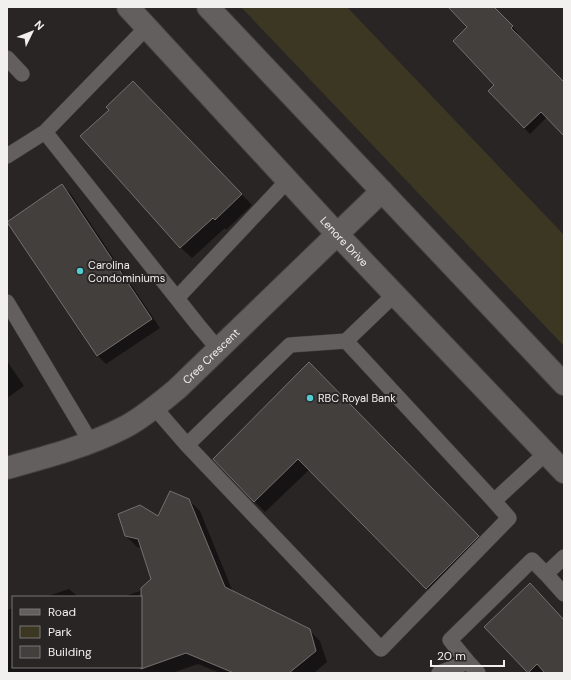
<svg xmlns="http://www.w3.org/2000/svg" width="571" height="680" viewBox="0 0 571 680" font-family="'DM Sans',sans-serif">
	<style>
		.green { fill: #3c3723 }
		.shadow { fill: #0007 }
		.building { fill: #423f3c; stroke: #74706d }
		.lines { fill: none; stroke-linecap: round; stroke-linejoin: round }
		.lane-casing { stroke: #434040; stroke-width: 16 }
		.street-casing { stroke: #434040; stroke-width: 24 }
		.secondary-casing { stroke: #434040; stroke-width: 24 }
		.lane { stroke: #645f5f; stroke-width: 15 }
		.street { stroke: #645f5f; stroke-width: 22 }
		.secondary { stroke: #645f5f; stroke-width: 22 }
		.poi-dot { fill: #52ccd0; stroke: #292525; stroke-width: 1.5 }
		.labels { text-anchor: middle; dominant-baseline: central; stroke-width: 4; stroke-linejoin: round; paint-order: stroke }
		.street-label { font-size: 11px; fill: #f2efef; stroke: #292525 }
		.poi-label { font-size: 11px; fill: #f2efef; stroke: #292525; text-anchor: start }
	</style>
	<rect width="100%" height="100%" fill="#292525"/>
	<path class="green" d="M241 7H347L564 235V346Z"/>
	<path class="shadow" d="M450 7H493L518 33 516 35 564 86V135L547 117 530 134 489 91 495 85 469 27Z
		M144 94 252 205 226 230 225 228 192 258 180 247 110 110Z
		M62 185 71 194 160 328 106 364 98 356Z
		M7 361 24 386 7 398Z
		M309 363 489 547 437 599 310 469 265 512 254 501Z
		M189 500 200 511 233 592 309 630 320 641 327 662 314 673H220L198 664 172 673H7V610L13 608V667H141V597H123L140 591 152 580 142 548 137 547 126 536Z
		M69 589 78 597H45Z
		M564 621V673H529L485 627Z"/>
	<path class="building" d="M448 7H494L513 26 511 28 564 82V136L541 112 524 128 488 91 494 85 453 41 467 27Z
		M133 81 242 194 215 220 213 218 180 248 80 136 109 110 106 107Z
		M62 184 152 319 97 356 7 222Z
		M309 362 479 536 426 589 298 459 254 502 213 459Z
		M170 491 189 499 225 587 310 629 316 651 289 673H234L186 653 141 669V588L151 579 138 539 125 536 118 514 140 505 158 516Z
		M530 583 564 620V673H545L537 664 528 673 484 627Z"/>
	<g class="lines">
		<g class="lane-casing">
			<path id="lane" d="M7 58 22 74
				M45 132 198 325 218 349
				M7 156 45 132 147 27
				M177 298 288 180
				M7 302 90 441
				M346 341 494 501
				M154 407 187 445 290 345 346 341 395 294
				M187 445 381 649 509 518 494 501 546 453
				M564 557 546 574 564 594
				M468 662 450 640 532 560 546 574
				M439 673 468 662 478 673"/>
		</g>
		<g class="street-casing">
			<g id="street">
				<path id="s1" d="M7 468C47 457 88 446 125 427 144 417 161 402 177 389L382 191"/>
			</g>
		</g>
		<g class="secondary-casing">
			<g id="secondary">
				<path id="s2" d="M128 7 337 234 564 472"/>
				<path d="M208 7 564 384"/>
			</g>
		</g>
		<use href="#lane" class="lane"/>
		<use href="#street" class="street"/>
		<use href="#secondary" class="secondary"/>
	</g>
	<g class="poi-dot">
		<circle cx="80" cy="271" r="4"/>
		<circle cx="310" cy="398" r="4"/>
	</g>
	<g class="labels">
		<g class="street-label">
			<text stroke="none"><textPath href="#s2" startOffset="319">Lenore Drive</textPath></text>
			<text stroke="none"><textPath href="#s1" startOffset="237">Cree Crescent</textPath></text>
		</g>
		<g class="poi-label">
			<text x="88" y="265">Carolina<tspan x="88" dy="13">Condominiums</tspan></text>
			<text x="318" y="398">RBC Royal Bank</text>
		</g>
	</g>
	<rect width="571" height="680" fill="none" stroke="#f2efef" stroke-width="16"/>
	<rect x="12" y="596" width="130" height="72" fill="#292525" stroke="#797676"/>
	<rect x="20" y="609" width="20" height="6" fill="#645f5f" stroke="#797676"/>
	<text x="48" y="616" font-size="12" fill="#f2efef">Road</text>
	<rect x="20" y="626" width="20" height="12" fill="#3c3723" stroke="#797676"/>
	<text x="48" y="636" font-size="12" fill="#f2efef">Park</text>
	<rect x="20" y="646" width="20" height="12" fill="#423f3c" stroke="#797676"/>
	<text x="48" y="656" font-size="12" fill="#f2efef">Building</text>
	<g transform="translate(32 32) rotate(47)" stroke="#292525" stroke-width="3" paint-order="stroke">
	<path d="M0-3L7 15L0 10L-7 15Z" fill="#f2efef"/>
	<text y="-6" font-size="11" font-weight="bold" text-anchor="middle" fill="#f2efef">N</text>
	</g>
	<path d="M431 660v6h73v-6" fill="none" stroke="#f2efef" stroke-width="2"/>
	<text x="437" y="660" font-size="12" fill="#f2efef" stroke="#292525" stroke-width="3" paint-order="stroke">20 m</text>
</svg>
